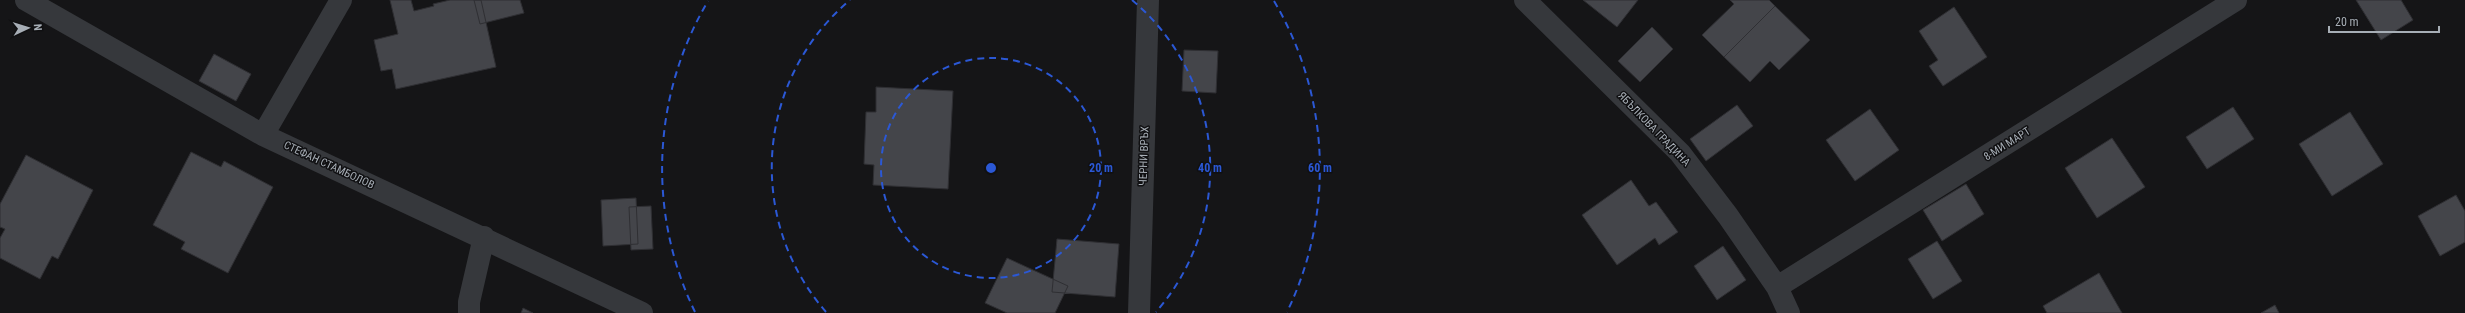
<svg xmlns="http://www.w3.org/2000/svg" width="2465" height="313" viewBox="0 0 2465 313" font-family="'Roboto Condensed',sans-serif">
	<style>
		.building { fill: #44454a; stroke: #2f2f33 }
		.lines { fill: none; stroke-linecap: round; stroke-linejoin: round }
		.minor { stroke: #36383c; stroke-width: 22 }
		.ring { fill: none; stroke: #2b58d5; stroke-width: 2; stroke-dasharray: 7 5 }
		.labels { text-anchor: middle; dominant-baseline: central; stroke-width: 3; stroke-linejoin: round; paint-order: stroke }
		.street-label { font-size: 11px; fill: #a7aeb6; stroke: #101012 }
		.centre { fill: #2b58d5; stroke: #101012; stroke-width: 2 }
		.ring-label { font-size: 12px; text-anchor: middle; font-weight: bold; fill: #2b58d5; stroke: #101012; stroke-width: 3; stroke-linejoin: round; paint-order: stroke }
	</style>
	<rect width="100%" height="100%" fill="#151517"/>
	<path class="building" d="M390 0H411L414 11 434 6 433 4 450 0H481L496 67 396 89 392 69 381 71 374 40 398 34Z
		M474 0H520L524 13 480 24Z
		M1583 0H1638L1617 27Z
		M1730 0H1769L1775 6 1724 57 1702 35 1734 4Z
		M2356 0H2401L2413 20 2381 40Z
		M1775 6 1810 40 1779 70 1770 61 1750 82 1724 57Z
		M1954 7 1987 57 1943 86 1929 66 1938 60 1919 31Z
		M1652 27 1673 49 1640 82 1618 61Z
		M1184 50 1218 51 1216 93 1182 91Z
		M214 54 251 74 236 101 199 81Z
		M876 87 953 91 948 189 873 185 874 165 864 164 866 112H876Z
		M1737 105 1753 126 1706 161 1690 139Z
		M2233 107 2254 139 2207 169 2186 137Z
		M1870 109 1899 150 1855 181 1826 140Z
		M2350 112 2383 164 2332 196 2299 144Z
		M2112 138 2145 187 2097 218 2065 168Z
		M191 152 221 167 224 161 273 187 228 273 181 249 185 242 153 225Z
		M26 155 93 190 58 259 52 256 40 279 0 258V238L5 229 0 227V204Z
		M1631 180 1649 206 1656 202 1678 232 1659 245 1655 238 1617 265 1582 215Z
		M1966 184 1984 214 1942 241 1923 210Z
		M2456 195 2465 211V242L2440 256 2418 216Z
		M636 198 638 244 603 246 601 200Z
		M651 206 653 249 631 250 629 207Z
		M1057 239 1119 244 1115 297 1052 292Z
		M1937 241 1962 281 1933 299 1908 259Z
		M1723 246 1746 280 1717 300 1694 266Z
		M1007 258 1068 286 1055 313H1007L985 303Z
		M2099 273 2122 313H2047L2043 306Z
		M2275 305 2279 313H2261Z
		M523 308 533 313H521Z"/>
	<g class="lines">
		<path class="minor" d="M26 0 263 135 642 313
			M1525 0 1680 153 1728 216 1777 287 1789 313
			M263 135 341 0
			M1777 287 2236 0
			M469 313V302L484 237
			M1139 313 1148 0"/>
	</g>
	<g class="ring">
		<circle cx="991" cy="168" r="110"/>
		<path d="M826 312A219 219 0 0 1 850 0M1132 0A219 219 0 0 1 1156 312"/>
		<path d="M695 312A329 329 0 0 1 708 1M1274 1A329 329 0 0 1 1287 312"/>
	</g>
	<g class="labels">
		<g class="street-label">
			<text transform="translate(1654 129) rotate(46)">ЯБЪЛКОВА ГРАДИНА</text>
			<text transform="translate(2007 144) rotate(-32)">8-МИ МАРТ</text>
			<text transform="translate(1144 156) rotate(-88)">ЧЕРНИ ВРЪХ</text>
			<text transform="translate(329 165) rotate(25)">СТЕФАН СТАМБОЛОВ</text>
		</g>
	</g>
	<circle cx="991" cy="168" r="6" class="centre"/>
	<g class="ring-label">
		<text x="1101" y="172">20 m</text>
		<text x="1210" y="172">40 m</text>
		<text x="1320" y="172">60 m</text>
	</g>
	<g transform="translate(28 28) rotate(86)" stroke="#101012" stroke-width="3" paint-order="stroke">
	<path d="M0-3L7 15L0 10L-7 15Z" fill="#a7aeb6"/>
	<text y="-6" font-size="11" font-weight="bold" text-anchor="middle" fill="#a7aeb6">N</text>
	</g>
	<path d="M2329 26v6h110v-6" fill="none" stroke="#a7aeb6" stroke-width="2"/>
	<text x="2335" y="26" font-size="12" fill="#a7aeb6" stroke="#101012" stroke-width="3" paint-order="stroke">20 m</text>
</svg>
